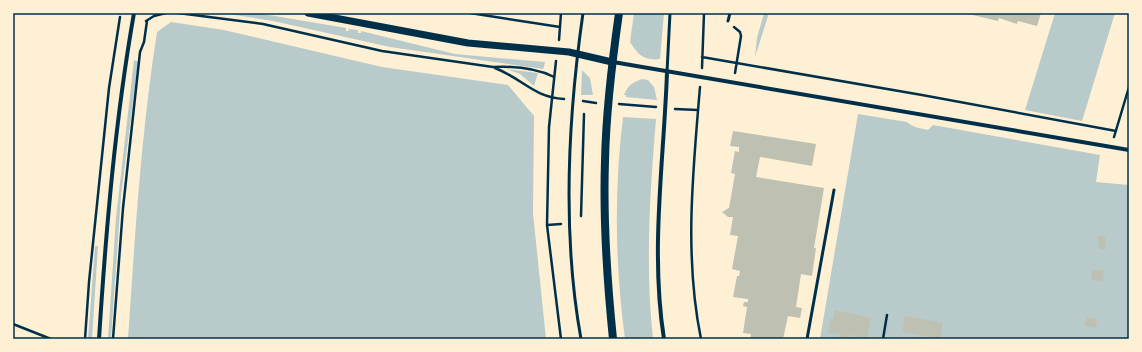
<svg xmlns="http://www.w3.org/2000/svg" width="1142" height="352" viewBox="0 0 1142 352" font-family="'Titillium Web',sans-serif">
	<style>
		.green { fill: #b9caca }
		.building { fill: #bec0b2 }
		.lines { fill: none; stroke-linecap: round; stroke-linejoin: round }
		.path { stroke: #003049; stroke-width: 2.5 }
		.service { stroke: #003049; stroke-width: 3 }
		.minor { stroke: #003049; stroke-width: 4 }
		.tertiary { stroke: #003049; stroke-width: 7 }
		.secondary { stroke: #003049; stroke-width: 8 }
		.neatline { fill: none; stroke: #003049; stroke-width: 1.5 }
	</style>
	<rect width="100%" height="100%" fill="#fdf0d5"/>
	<path class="green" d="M222 13H257L346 28V31H348L349 29 358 30V33H361V31L455 54 545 62 544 67 543 69 390 47 273 21Z
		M634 13H664L660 59C644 61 638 55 630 42Z
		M764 13H769L755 57 757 38Z
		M1055 13H1115L1082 121 1025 110Z
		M171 22 224 30 382 67 508 85 534 116 533 213 546 339H128C135 236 141 134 157 32Z
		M134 60 138 62 121 196 111 339H108L116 218Z
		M507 69 538 73 534 86 520 74Z
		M582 70 590 78 593 95H581Z
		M642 79 648 80 654 87 657 100 626 97V95H624C628 85 632 83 642 79Z
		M858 114 907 122C914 128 920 128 928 130L933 125 1100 155 1096 182 1129 185V339H820Z
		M623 117 656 119C650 192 645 265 653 339H625C615 265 614 190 623 117Z
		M95 246H98L92 339H88Z"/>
	<path class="building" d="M964 13H1041L1037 26 1018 21 1017 24 999 18 998 21Z
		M733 131 816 144 812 166 760 157 756 177 824 188 814 248H816L812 276 801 274 796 307 802 308 800 318 788 316 783 339H750L751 334 743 333 747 307 743 306 744 302H748V299L733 297 737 276H739L740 271 732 269 738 236 730 235 733 217H728L722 212 729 208 735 174 731 173 735 151 739 152V147L730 146Z
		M1098 236 1106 237 1105 250 1099 249Z
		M1093 269 1104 271 1103 281 1091 280Z
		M835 310 871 318 867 338 848 335 847 339 839 338 840 334 828 333 831 319H833Z
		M905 316 943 323 940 339 902 332Z
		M1086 317 1097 319 1096 328 1085 326Z"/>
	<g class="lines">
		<path class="path" d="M178 13 263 24 382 51 493 67C513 66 536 68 554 77
			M470 13 560 27
			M146 21 154 16 166 13
			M734 27 740 32 741 36 735 73
			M559 40 561 13
			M702 57 922 95 1116 131
			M556 61 549 127 547 225 561 339
			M495 68C523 79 533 97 564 99
			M702 68 704 13
			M700 87C693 171 684 256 701 339
			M583 101 596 103
			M619 104 656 107
			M675 109 698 110
			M1114 137 1129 87
			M581 216 584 114
			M547 225 561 224
			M13 324 51 339
			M85 339 89 282 109 88 120 17
			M113 339 123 208 140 52 144 42 147 21
			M883 339 887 315"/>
		<path class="service" d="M728 21 730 13
			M667 72 670 13
			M581 339C562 234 568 118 583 13
			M807 339 834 190"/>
		<path class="minor" d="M613 62 1129 150
			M99 339C106 230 115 121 134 13
			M664 339C650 251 664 160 667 72"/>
		<path class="tertiary" d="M308 13 468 43 569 52 612 62"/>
		<path class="secondary" d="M613 339C607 280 603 220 605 161 606 111 612 62 619 13"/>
	</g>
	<rect width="1142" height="352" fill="none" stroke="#fdf0d5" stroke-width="28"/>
	<rect x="14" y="14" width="1114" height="324" class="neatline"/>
</svg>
